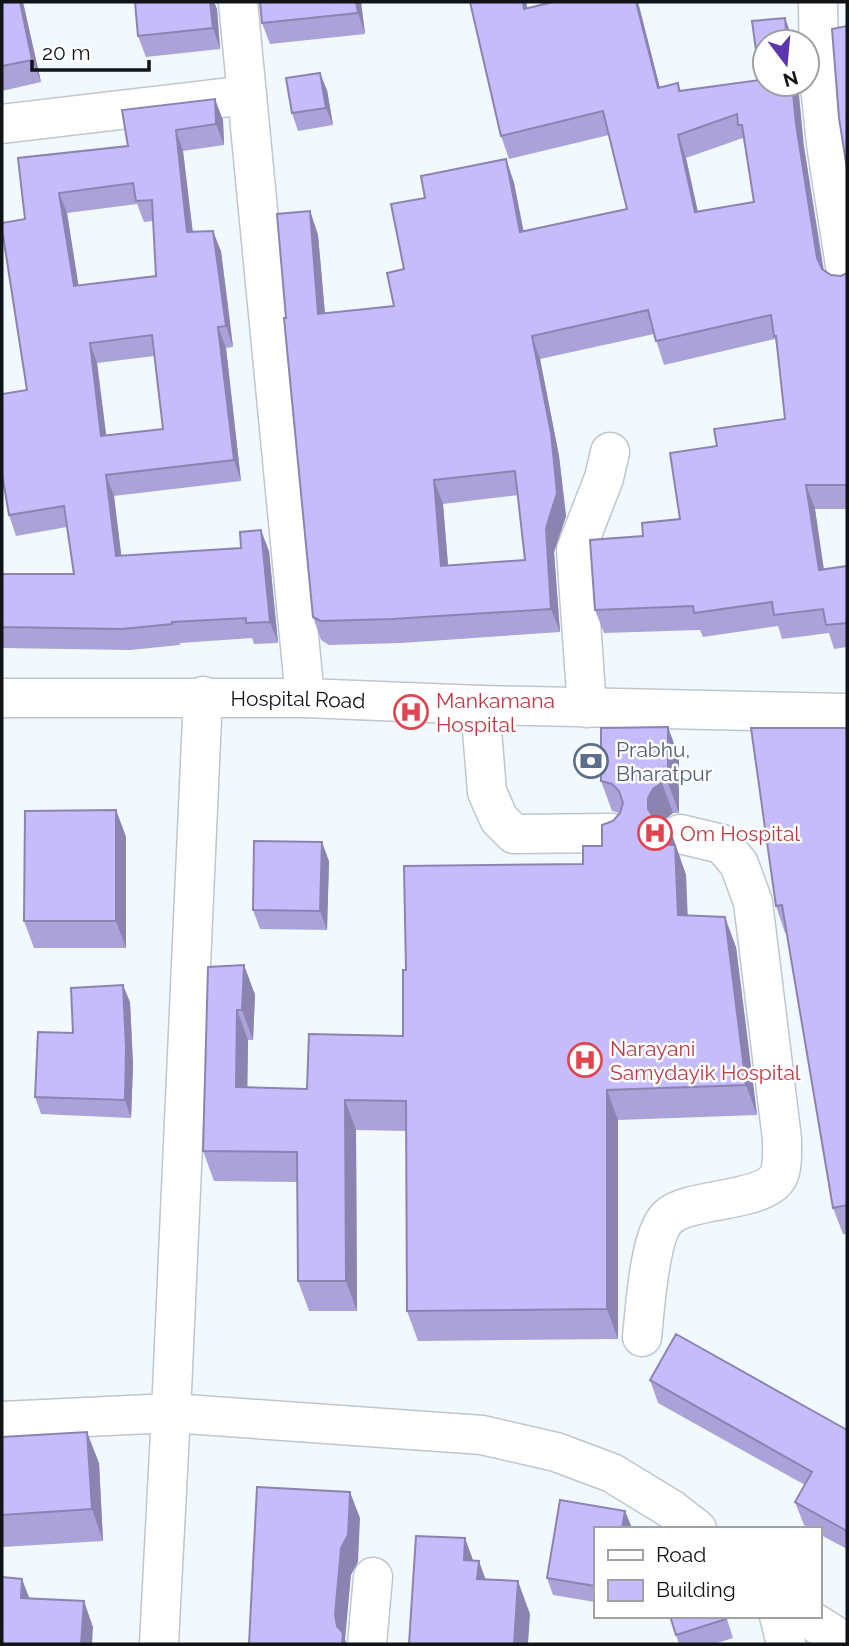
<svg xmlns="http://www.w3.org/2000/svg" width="849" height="1646" viewBox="0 0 849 1646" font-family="Raleway,sans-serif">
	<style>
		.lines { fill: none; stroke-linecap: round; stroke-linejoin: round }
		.minor-casing { stroke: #bfc6cc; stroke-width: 41 }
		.path { stroke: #8f9499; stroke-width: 4.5; stroke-dasharray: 7 3.5; stroke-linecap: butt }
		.minor { stroke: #fff; stroke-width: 38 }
		.wall { fill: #aaa2d9; fill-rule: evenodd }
		.shaded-wall { fill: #8b84b0 }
		.building { fill: #c6bcfc; stroke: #8b84b0; stroke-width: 2; fill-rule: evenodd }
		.labels { text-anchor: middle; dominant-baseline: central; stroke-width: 5; stroke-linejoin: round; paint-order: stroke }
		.street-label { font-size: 21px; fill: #111416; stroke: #fff }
		.health-label { font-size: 21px; fill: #be3a42; stroke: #fff; text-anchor: start }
		.service-label { font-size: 21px; fill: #4e5e75; stroke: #fff; text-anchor: start }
	</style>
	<rect width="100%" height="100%" fill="#f1f9ff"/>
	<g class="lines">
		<g class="minor-casing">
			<g id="minor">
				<path d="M238 2 305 698"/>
				<path d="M818 2 819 76 826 144 847 278"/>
				<path d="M2 124 247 95"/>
				<path id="s1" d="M2 698H305L480 705 847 713"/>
				<path d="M480 705 487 792 499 819 514 834 612 833"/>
				<path d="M587 708 576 550 604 478 610 452"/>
				<path d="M642 1337C645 1310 649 1235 668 1217 690 1196 771 1204 780 1172 783 1162 782 1149 782 1139L753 902 739 864 722 844 680 834"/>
				<path d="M2 1421 171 1413 482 1435 556 1452 612 1473 671 1509 697 1529"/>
				<path d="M779 1616 786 1644"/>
				<path d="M804 1616 847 1643"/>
				<path d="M159 1644 171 1413 203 696"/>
				<path d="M367 1644 373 1577"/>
			</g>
		</g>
		<path class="path" d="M541 2H543"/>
		<use href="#minor" class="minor"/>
	</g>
	<path class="wall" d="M2 2H23L41 82 2 91Z
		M135 2H214L217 9 220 49 146 57 138 36Z
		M361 2 365 34 270 44 262 23Z
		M470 2H526L527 8 639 6 660 88 678 83 681 91 760 80 804 147 824 270 831 275 841 276 847 273V509H815L824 569 847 566V647L834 649 829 633 782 639 778 626 703 637 700 630 604 633 595 610 643 536 680 519 717 446 785 419 776 344 775 339 664 365 654 334 540 359 559 456 566 516 554 552 560 632 401 643 329 645 321 640 313 617 286 318 310 211 318 235 325 313 394 306 425 198 506 159 514 183 524 232 627 209 609 135 509 159 501 136ZM743 138 754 202 698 212 686 158ZM518 495 525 560 448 565 443 504Z
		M327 90 333 125 298 131 292 113Z
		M122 110 223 120 224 145 183 151 193 232 221 251 233 347 226 348 241 481 114 496 121 556 269 551 278 643 254 644 252 638 180 643V645L130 650 2 648V574H74L67 527 16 536 9 515 27 390 25 219 18 158 128 146ZM137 204 144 222 153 221 156 276 78 286 67 213ZM154 356 163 429 106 436 97 363Z
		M847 728V1234H843L833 1208 787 933H785L776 906Z
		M679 757V813H673L664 820 662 823 669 826 686 875 688 916 736 947 757 1115 618 1120V1339L418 1341 407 1311 406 1131 356 1130 357 1311H309L298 1281 297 1182 214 1181 203 1151 244 965 255 995 253 1040H248L247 1088 307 1089 403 1036 406 970 583 864 602 846 613 821 620 813 612 811 601 781Z
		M116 810 126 837V948H34L24 921Z
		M329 861 327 930 260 929 253 910Z
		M130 1002 133 1065 131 1118 41 1114 35 1097 73 1033Z
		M650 1380 847 1430V1549L819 1534V1529H811L804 1525 795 1502 805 1485 658 1403Z
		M2 1437 99 1463 103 1541 2 1547Z
		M560 1500 625 1511 632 1529H595V1602L553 1595 547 1578Z
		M670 1616H726L733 1638 714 1644H679Z"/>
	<path class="shaded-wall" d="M20 2H23L24 7 41 82 32 60Z
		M210 2H214L217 9 220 49 213 28Z
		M356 2H361L365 34 358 13Z
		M523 2H526L533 33 524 9Z
		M636 2H638L639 6 666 112 658 88Z
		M785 18 794 42H787Z
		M320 73 327 90 333 125 326 108Z
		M792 84H798L804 147 825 281 817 258 796 124Z
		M215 99 223 120 224 145 216 124Z
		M176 130 183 151 195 253 187 232Z
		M678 135 686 158 703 236 695 212Z
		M506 159 514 183 528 256 520 232Z
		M59 193 67 213 82 307 74 286Z
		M310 211 318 235 327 338 318 314Z
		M213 231 221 251 233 347 226 326Z
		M218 327 226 348 241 481 234 460Z
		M532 336 540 359 559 456 566 516 554 552 560 632 551 609Z
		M90 343 97 363 109 457 101 436Z
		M106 475 114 496 124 577 116 556Z
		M434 480 443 504 450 589 441 566Z
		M806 485 815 509 827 594 819 570Z
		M261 530 269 551 278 643 270 622Z
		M668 727 679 757V813L668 783Z
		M662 783 673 813 664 820 659 828 648 809V798L653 789Z
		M116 810 126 837V948L116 921Z
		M669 826 686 875 688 946 678 915 669 845Z
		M322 842 329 861 327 930 320 911Z
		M725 917 736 947 757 1115 746 1085Z
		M244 965 255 995 253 1040 242 1010Z
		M123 985 130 1002 133 1065 131 1118 125 1100Z
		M237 1010 248 1040 247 1117 236 1087Z
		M607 1090 618 1120V1339L607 1309Z
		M345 1100 356 1130 357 1311 346 1281Z
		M87 1432 99 1463 103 1541 92 1509Z
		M350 1492 360 1518 358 1562 351 1575 345 1640 347 1644H342L335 1615 341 1548Z
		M625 1511 632 1528V1529H622Z
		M465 1538 477 1571 464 1560Z
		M479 1561 491 1594 477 1579Z
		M22 1579 32 1605 21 1598Z
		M518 1581 530 1614 528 1644H514Z
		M84 1601 93 1627 92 1644H81Z"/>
	<path class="building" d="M2 2H20L32 60 2 66Z
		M135 2H210L213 28 138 36Z
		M260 2H356L358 13 262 23Z
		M470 2H523L524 9 553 2H636L658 88 678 83 679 91 760 80 752 21 785 18 787 42H765V84H792L796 124 817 258 822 269 831 275 841 276 847 273V485H806L819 570 847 566V623L826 625 823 609 774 615 772 602 694 613 693 606 595 610 590 540 643 536 642 523 680 519 670 453 717 446 714 429 785 419 776 336H774L771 315 656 341 648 310 532 336 551 433 557 493 546 528 551 609 392 619 321 621 313 617 284 318H286L277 214 310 211 318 314 394 306 387 273 404 269 391 204 425 198 421 176 506 159 520 232 627 209 603 111 501 136ZM737 114 738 125H742L754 202 695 212 678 135ZM515 471 525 560 441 566 434 480Z
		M847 26V169L839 118 832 29Z
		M320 73 326 108 292 113 286 78Z
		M215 99 216 124 176 130 187 232 213 231 226 326 218 327 234 460 106 475 116 556 241 548 240 532 261 530 270 622 246 623V618L172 622V624L122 629 2 627V574H74L64 506 9 515 2 474V394L27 390 2 229V223L25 219 18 158 128 146 122 110ZM133 183 136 201 152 200 156 276 74 286 59 193ZM152 335 163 429 101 436 90 343Z
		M668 727V783H662L653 789 648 798V809L655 820 669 826V845H675L678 915 725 917 746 1085 607 1090V1309L407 1311 406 1101 345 1100 346 1281H298L297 1152 203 1151 208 967 244 965 242 1010H237L236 1087 307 1089 309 1034 403 1036V970H406L404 866 583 864V846H602V825L613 821 620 813 623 803 619 791 612 784 601 781V728Z
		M751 728H847V1205L833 1208 782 905 776 906Z
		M116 810V921H24L25 811Z
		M254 841 322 842 320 911 253 910Z
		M123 985 126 1047 125 1100 35 1097 38 1032 73 1033 71 988Z
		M676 1334 847 1430V1531L795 1502 812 1472 650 1380Z
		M87 1432 92 1509 2 1515V1437Z
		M257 1487 350 1492 348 1535 341 1548 335 1615 337 1626 343 1633 342 1644H249Z
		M560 1500 625 1511 622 1529H595V1586L547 1578Z
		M416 1536 465 1538 464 1560 479 1561 477 1579 518 1581 514 1644H409Z
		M2 1577 22 1579 21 1598 84 1601 81 1644H2Z
		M670 1616H725L726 1619 676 1635Z"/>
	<defs>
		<g id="hospital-ring" transform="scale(1.75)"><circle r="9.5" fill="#fff" stroke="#e0444e" stroke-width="1.5"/><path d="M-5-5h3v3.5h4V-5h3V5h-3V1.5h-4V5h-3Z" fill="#e0444e"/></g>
		<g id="bank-ring" transform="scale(1.75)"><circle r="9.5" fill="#fff" stroke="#5c6f8a" stroke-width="1.5"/><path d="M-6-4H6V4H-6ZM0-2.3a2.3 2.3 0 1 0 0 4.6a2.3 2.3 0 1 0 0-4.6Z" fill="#5c6f8a"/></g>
	</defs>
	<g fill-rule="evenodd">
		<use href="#hospital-ring" x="411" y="712"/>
		<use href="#bank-ring" x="591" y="761"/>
		<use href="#hospital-ring" x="655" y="833"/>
		<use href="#hospital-ring" x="585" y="1060"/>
	</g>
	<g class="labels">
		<g class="street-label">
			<text stroke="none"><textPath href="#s1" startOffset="296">Hospital Road</textPath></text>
		</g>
		<g class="health-label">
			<text x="436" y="700">Mankamana<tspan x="436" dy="24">Hospital</tspan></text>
			<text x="680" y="833">Om Hospital</text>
			<text x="610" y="1048">Narayani<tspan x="610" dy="24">Samydayik Hospital</tspan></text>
		</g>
		<g class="service-label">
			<text x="616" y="749">Prabhu,<tspan x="616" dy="24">Bharatpur</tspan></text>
		</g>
	</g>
	<rect width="849" height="1646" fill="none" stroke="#111416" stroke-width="7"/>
	<rect x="594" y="1527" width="228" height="91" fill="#ffffff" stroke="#a0a1a2" stroke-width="2"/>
	<rect x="608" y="1550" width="35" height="10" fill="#ffffff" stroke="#a0a1a2" stroke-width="2"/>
	<text x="656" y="1562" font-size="21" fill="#111416">Road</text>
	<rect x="608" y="1580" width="35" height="21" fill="#c6bcfc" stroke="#a0a1a2" stroke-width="2"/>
	<text x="656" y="1597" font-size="21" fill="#111416">Building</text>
	<g transform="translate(786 63) rotate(164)"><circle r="33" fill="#ffffff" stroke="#a0a1a2" stroke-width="2"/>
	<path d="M0-5L12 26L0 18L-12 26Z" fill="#5c36ae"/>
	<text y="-10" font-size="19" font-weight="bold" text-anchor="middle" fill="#111416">N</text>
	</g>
	<path d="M32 60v10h117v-10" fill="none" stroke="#111416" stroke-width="3.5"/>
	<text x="42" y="60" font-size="21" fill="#111416" stroke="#ffffff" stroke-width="5" paint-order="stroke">20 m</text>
</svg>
